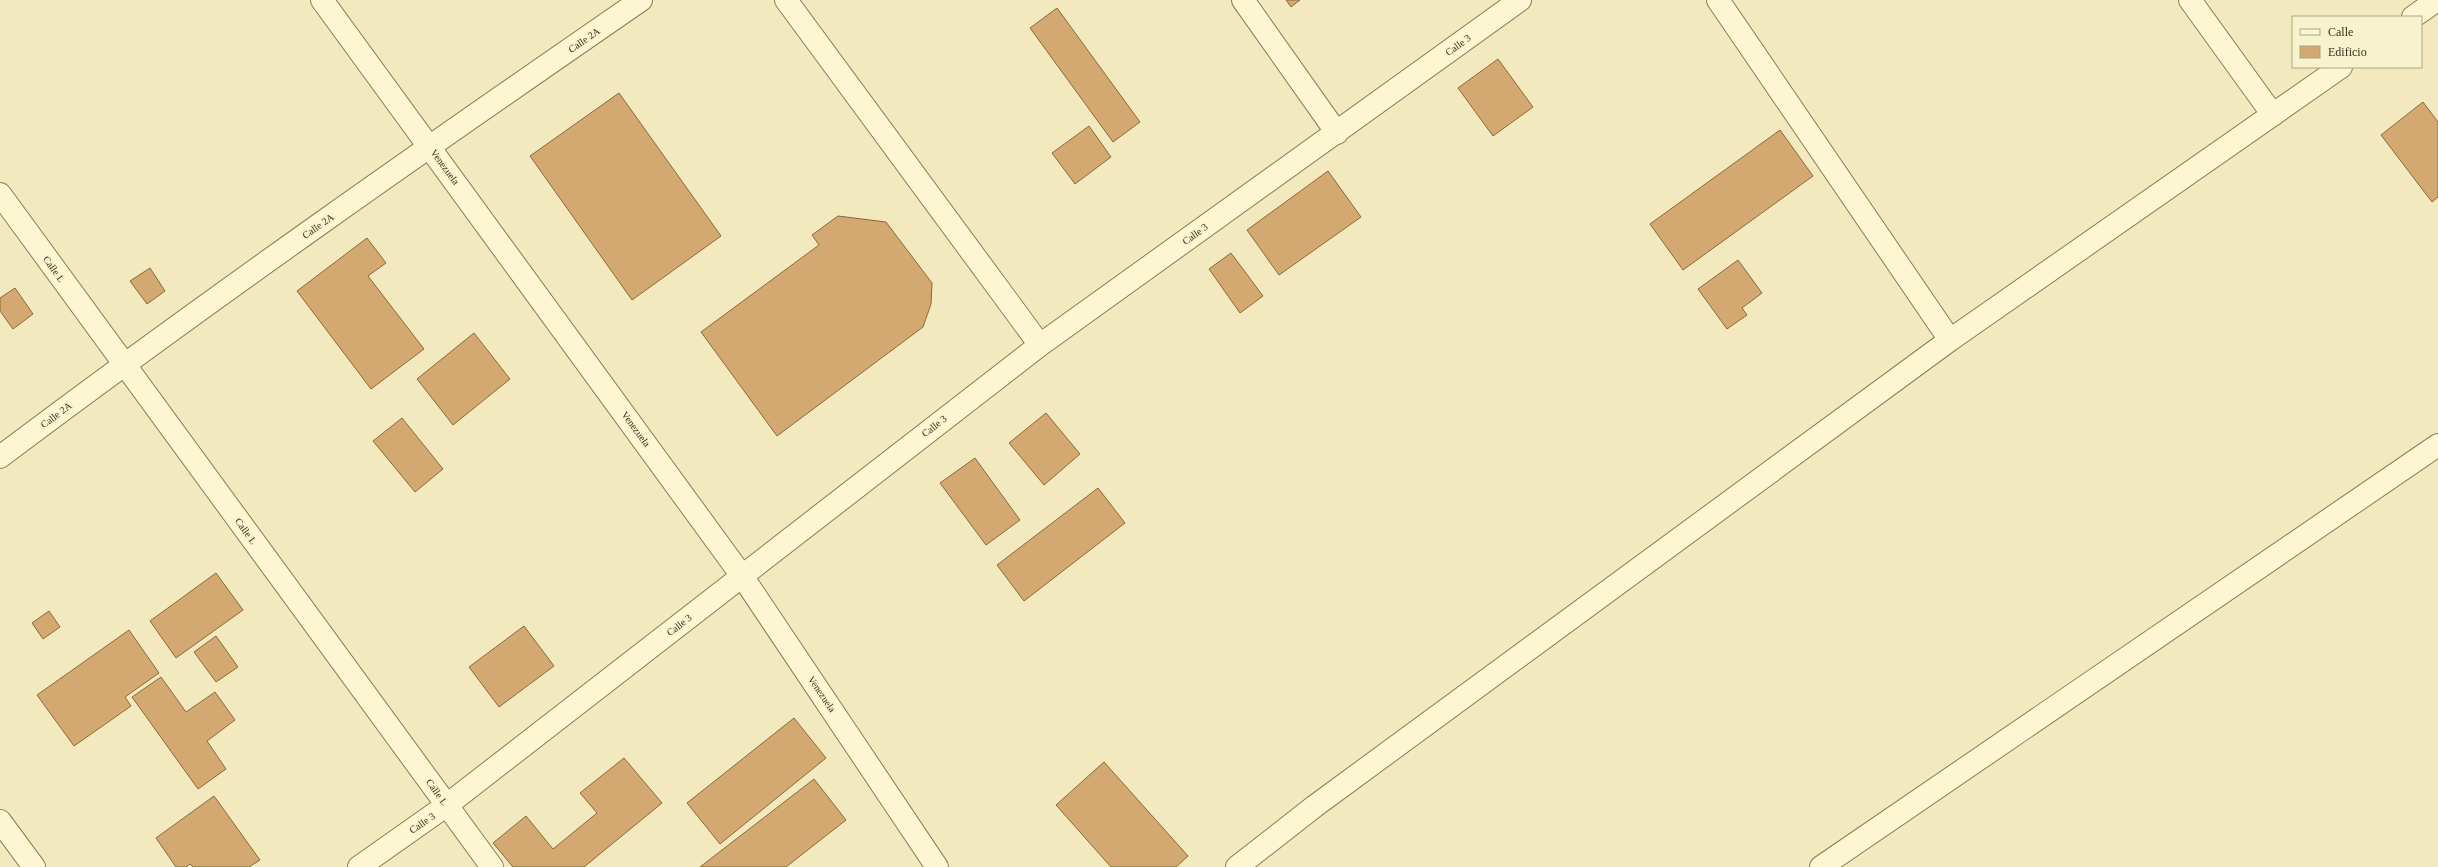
<svg xmlns="http://www.w3.org/2000/svg" width="2438" height="867" viewBox="0 0 2438 867" font-family="'Times New Roman',serif">
	<style>
		.building { fill: #d3a971; stroke: #8d6839 }
		.lines { fill: none; stroke-linecap: round; stroke-linejoin: round }
		.street-casing { stroke: #8c7b55; stroke-width: 24 }
		.street { stroke: #fcf6d2; stroke-width: 22 }
		.labels { text-anchor: middle; dominant-baseline: central; stroke-width: 3.5; stroke-linejoin: round; paint-order: stroke }
		.street-label { font-size: 10px; fill: #3a2f1b; stroke: #f8f3cf }
	</style>
	<rect width="100%" height="100%" fill="#f2eabe"/>
	<path class="building" d="M1286 0H1300L1291 7Z
		M1057 8 1140 122 1113 142 1030 28Z
		M1498 59 1533 107 1493 136 1458 88Z
		M619 93 721 236 632 300 530 156Z
		M2423 102 2438 122V197L2432 202 2381 135Z
		M1089 126 1111 157 1075 184 1052 153Z
		M1780 130 1813 176 1683 270 1650 224Z
		M1328 171 1361 217 1279 275 1247 230Z
		M838 216 886 222 932 283 931 304 923 327 777 436 701 332 819 245 812 235Z
		M367 238 386 263 368 276 424 349 371 389 297 291Z
		M1231 253 1263 296 1240 313 1209 269Z
		M1738 260 1762 293 1742 308 1747 315 1727 329 1698 289Z
		M150 268 165 291 147 304 130 281Z
		M15 288 33 314 13 329 0 311V298Z
		M474 333 510 379 453 425 417 379Z
		M1046 413 1080 454 1044 485 1009 443Z
		M402 418 443 469 415 492 373 441Z
		M975 458 1020 520 986 545 940 483Z
		M1098 488 1125 523 1024 601 997 565Z
		M216 573 243 610 176 658 150 621Z
		M49 611 60 627 43 639 32 623Z
		M524 626 554 666 499 707 469 667Z
		M129 630 159 673 125 697 131 706 74 746 37 695Z
		M216 636 238 667 216 682 194 652Z
		M161 677 186 712 215 692 235 720 207 741 226 769 198 789 132 697Z
		M794 718 826 758 720 844 687 803Z
		M624 758 662 803 584 867H513L493 843 526 816 553 849 597 813 580 793Z
		M1104 762 1188 856 1176 867H1111L1056 805Z
		M814 779 846 820 786 867H700Z
		M214 796 260 860 249 867H193L190 864 186 867H176L156 838Z"/>
	<g class="lines">
		<g class="street-casing">
			<path id="street" d="M322 0 742 576 937 867
				M786 0 1040 345
				M1243 0 1337 133
				M1718 0 1950 340
				M2190 0 2273 115
				M2413 17 2437 0
				M0 194 492 867
				M0 457C210 299 425 149 641 0
				M0 821 34 867
				M359 867 447 805 1040 345 1520 0
				M1237 867 1315 806 1950 340 2341 67
				M1821 867 2438 445"/>
		</g>
		<use href="#street" class="street"/>
	</g>
	<g class="labels">
		<g class="street-label">
			<text transform="translate(584 40) rotate(-35)">Calle 2A</text>
			<text transform="translate(1458 45) rotate(-36)">Calle 3</text>
			<text transform="translate(445 167) rotate(54)">Venezuela</text>
			<text transform="translate(318 226) rotate(-35)">Calle 2A</text>
			<text transform="translate(1195 234) rotate(-36)">Calle 3</text>
			<text transform="translate(54 269) rotate(54)">Calle L</text>
			<text transform="translate(56 415) rotate(-37)">Calle 2A</text>
			<text transform="translate(934 426) rotate(-38)">Calle 3</text>
			<text transform="translate(636 429) rotate(54)">Venezuela</text>
			<text transform="translate(246 531) rotate(54)">Calle L</text>
			<text transform="translate(679 625) rotate(-38)">Calle 3</text>
			<text transform="translate(822 694) rotate(56)">Venezuela</text>
			<text transform="translate(437 792) rotate(54)">Calle L</text>
			<text transform="translate(422 823) rotate(-35)">Calle 3</text>
		</g>
	</g>
	<rect x="2292" y="16" width="130" height="52" fill="#f8f3cf" stroke="#aca587"/>
	<rect x="2300" y="29" width="20" height="6" fill="#fcf6d2" stroke="#aca587"/>
	<text x="2328" y="36" font-size="12" fill="#3a2f1b">Calle</text>
	<rect x="2300" y="46" width="20" height="12" fill="#d3a971" stroke="#aca587"/>
	<text x="2328" y="56" font-size="12" fill="#3a2f1b">Edificio</text>
</svg>
